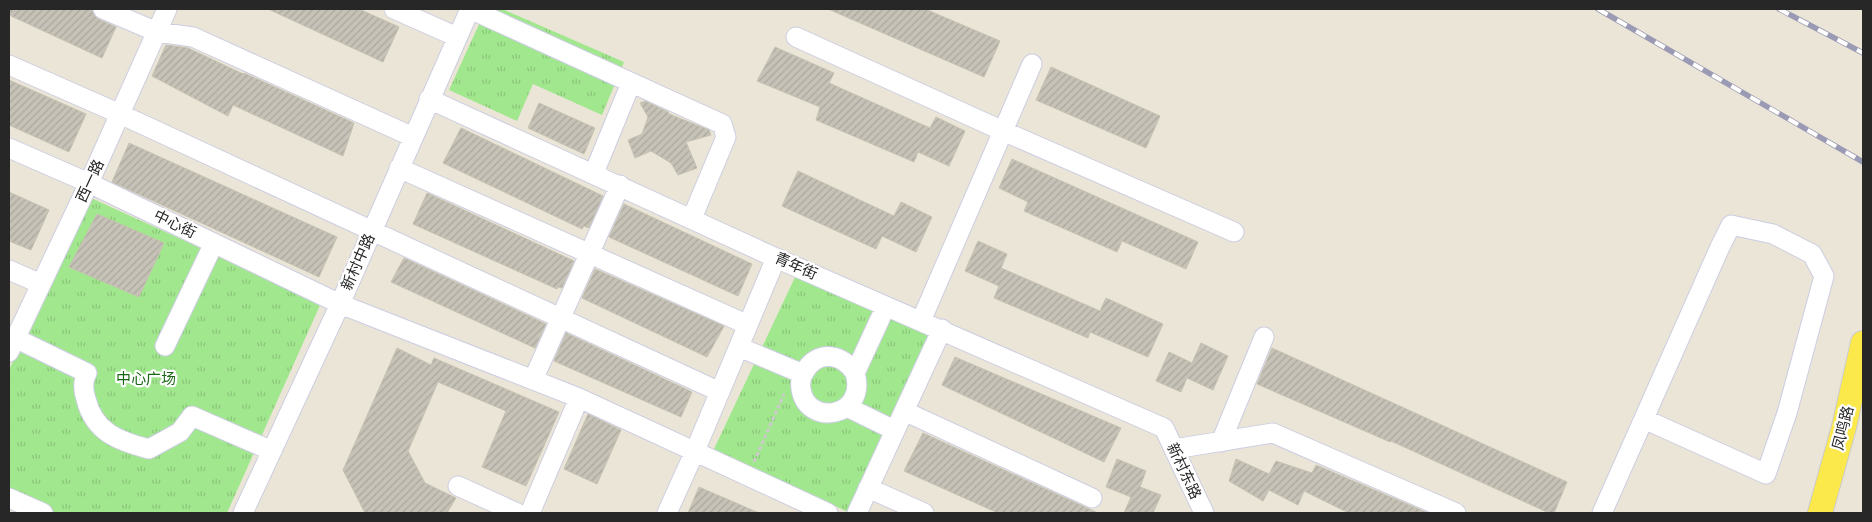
<svg xmlns="http://www.w3.org/2000/svg" width="1872" height="522" viewBox="0 0 1872 522" font-family="'Work Sans','Noto Sans SC',sans-serif">
	<style>
		.park { fill: url(#park-tufts) }
		.building { fill: url(#building-hatch); stroke: #c6c2b1 }
		.lines { fill: none; stroke-linecap: round; stroke-linejoin: round }
		.minor-casing { stroke: #cccde2; stroke-width: 21 }
		.major-casing { stroke: #cbcbcb; stroke-width: 26 }
		.path { stroke: #cbcbcb; stroke-width: 3; stroke-dasharray: 4 2.5; stroke-linecap: butt }
		.minor { stroke: #fff; stroke-width: 19 }
		.major { stroke: #fbe94c; stroke-width: 24 }
		.rail-casing { stroke: #9a9ab4; stroke-width: 5.5 }
		.rail { stroke: #fff; stroke-width: 4; stroke-dasharray: 11; stroke-linecap: butt }
		.labels { text-anchor: middle; dominant-baseline: central; stroke-width: 4.5; stroke-linejoin: round; paint-order: stroke }
		.street-label { font-size: 15px; fill: #272727; stroke: #fff }
		.park-label { font-size: 15px; fill: #1a6813; stroke: #fff }
	</style>
	<defs>
		<pattern id="park-tufts" width="24" height="20" patternUnits="userSpaceOnUse" patternTransform="scale(1.25)"><rect width="24" height="20" fill="#a1e78e"/><path d="M3 7l-1-3M5 7V3M7 7l1-3M15 17l-1-3M17 17v-4M19 17l1-3" fill="none" stroke="#8bc67a"/></pattern>
		<pattern id="building-hatch" width="6" height="6" patternUnits="userSpaceOnUse" patternTransform="scale(1.25)"><rect width="6" height="6" fill="#c6c2b7"/><path d="M-1 1l2-2M0 6l6-6M5 7l2-2" fill="none" stroke="#aaa79d"/></pattern>
	</defs>
	<rect width="100%" height="100%" fill="#ebe5d7"/>
	<path class="park" d="M486 9H502L624 62 602 115 533 84 517 121 449 90Z
		M89 197 321 303 227 513H46L9 497V370Z
		M797 273 933 338 850 513 714 449Z"/>
	<path class="building" d="M9 9H92L94 15 98 19 116 27 102 58 9 15Z
		M268 9H359L399 27 383 62Z
		M828 9H925L1000 41 984 77Z
		M166 45 188 48 243 74 244 73 354 123 343 156 233 105 228 116 152 76Z
		M775 47 834 73 829 83 930 128 936 117 965 131 949 166 918 152 914 162 816 120 820 107 757 81Z
		M1051 67 1160 116 1146 148 1036 100Z
		M9 80 86 114 69 152 9 125Z
		M645 101 668 112 669 114 709 130 711 135 686 142 697 168 678 175 671 163 651 151 635 158 628 140 642 134 648 117 640 103Z
		M539 103 595 128 584 154 528 128Z
		M461 128 603 196 589 228 584 226 582 229 443 163Z
		M129 143 337 237 319 277 112 182Z
		M1012 159 1198 242 1186 269 1122 241 1117 252 1024 211 1028 202 999 188Z
		M798 171 894 216 901 202 932 217 916 252 882 236 876 249 782 206Z
		M9 192 49 210 31 250 9 241Z
		M427 193 574 261 562 288 558 287 557 289 413 224Z
		M624 204 752 264 738 296 609 237Z
		M97 214 164 243 139 297 69 267Z
		M978 241 1007 254 1001 268 1100 311 1106 298 1163 324 1148 357 1090 332 1088 338 994 298 999 286 965 271Z
		M404 258 546 324 535 348 391 282Z
		M595 269 724 326 707 357 582 298Z
		M566 333 692 392 681 417 554 361Z
		M1201 343 1228 356 1213 390 1187 378 1181 392 1156 381 1169 352 1192 363Z
		M397 348 431 365 434 358 559 412 526 486 482 467 506 411 438 382 408 451 425 483 456 498 447 513H365L343 470Z
		M1272 348 1567 482 1554 513H1549L1391 441 1390 442 1257 384Z
		M955 357 1121 428 1104 462 942 385Z
		M588 414 621 430 597 484 564 469Z
		M923 433 1098 513H998L904 471Z
		M1117 459 1146 471 1140 487 1161 495 1153 513H1124L1131 497 1106 487Z
		M1236 459 1269 474 1276 461 1312 473 1316 465 1428 513H1349L1304 491 1298 505 1269 490 1263 501 1229 481Z
		M699 487 759 513H688Z"/>
	<g class="lines">
		<g class="minor-casing">
			<path id="minor" d="M103 9 157 32 193 37 413 137
				M394 9 457 37
				M470 9 722 124 726 137 692 218
				M796 37 1003 131 1234 232
				M9 65 120 114 720 392
				M429 99 776 258 1164 428 1204 513
				M9 148 89 183 340 304 579 398 828 513
				M399 168 748 325
				M594 173 631 83
				M9 270 41 284
				M921 321 1032 64
				M15 338 87 373C82 382 83 390 86 399 94 432 118 441 149 449L180 432 192 416 272 451
				M165 346 214 243
				M739 347 803 374
				M9 352 89 183 167 9
				M855 373C843 354 818 349 805 371 801 376 800 383 801 389 807 428 868 417 855 373L886 306
				M533 380 620 185
				M847 407 894 430
				M904 411 1092 498
				M1221 442 1264 337
				M1174 449 1273 433 1456 513
				M458 486 517 513
				M868 488 924 513
				M9 498 43 513
				M243 513 340 304 470 9
				M530 513 579 398
				M667 513 695 451 776 258
				M857 513 942 329
				M1602 513 1720 247 1731 225 1773 234 1812 254 1824 276 1787 413 1766 474 1644 419"/>
		</g>
		<g class="major-casing">
			<path id="major" d="M1820 513 1844 427 1863 343"/>
		</g>
		<path class="path" d="M754 462 784 394"/>
		<use href="#minor" class="minor"/>
		<use href="#major" class="major"/>
		<g class="rail-casing">
			<path id="rail" d="M1598 9 1863 162
				M1779 9 1863 53"/>
		</g>
		<use href="#rail" class="rail"/>
	</g>
	<g class="labels">
		<g class="street-label">
			<text transform="translate(90 181) rotate(-65)">西一路</text>
			<text transform="translate(175 224) rotate(26)">中心街</text>
			<text transform="translate(358 262) rotate(-66)">新村中路</text>
			<text transform="translate(796 266) rotate(24)">青年街</text>
			<text transform="translate(1843 428) rotate(-76)">凤鸣路</text>
			<text transform="translate(1184 471) rotate(65)">新村东路</text>
		</g>
		<g class="park-label">
			<text x="146" y="379">中心广场</text>
		</g>
	</g>
	<rect width="1872" height="522" fill="none" stroke="#272727" stroke-width="20"/>
</svg>
